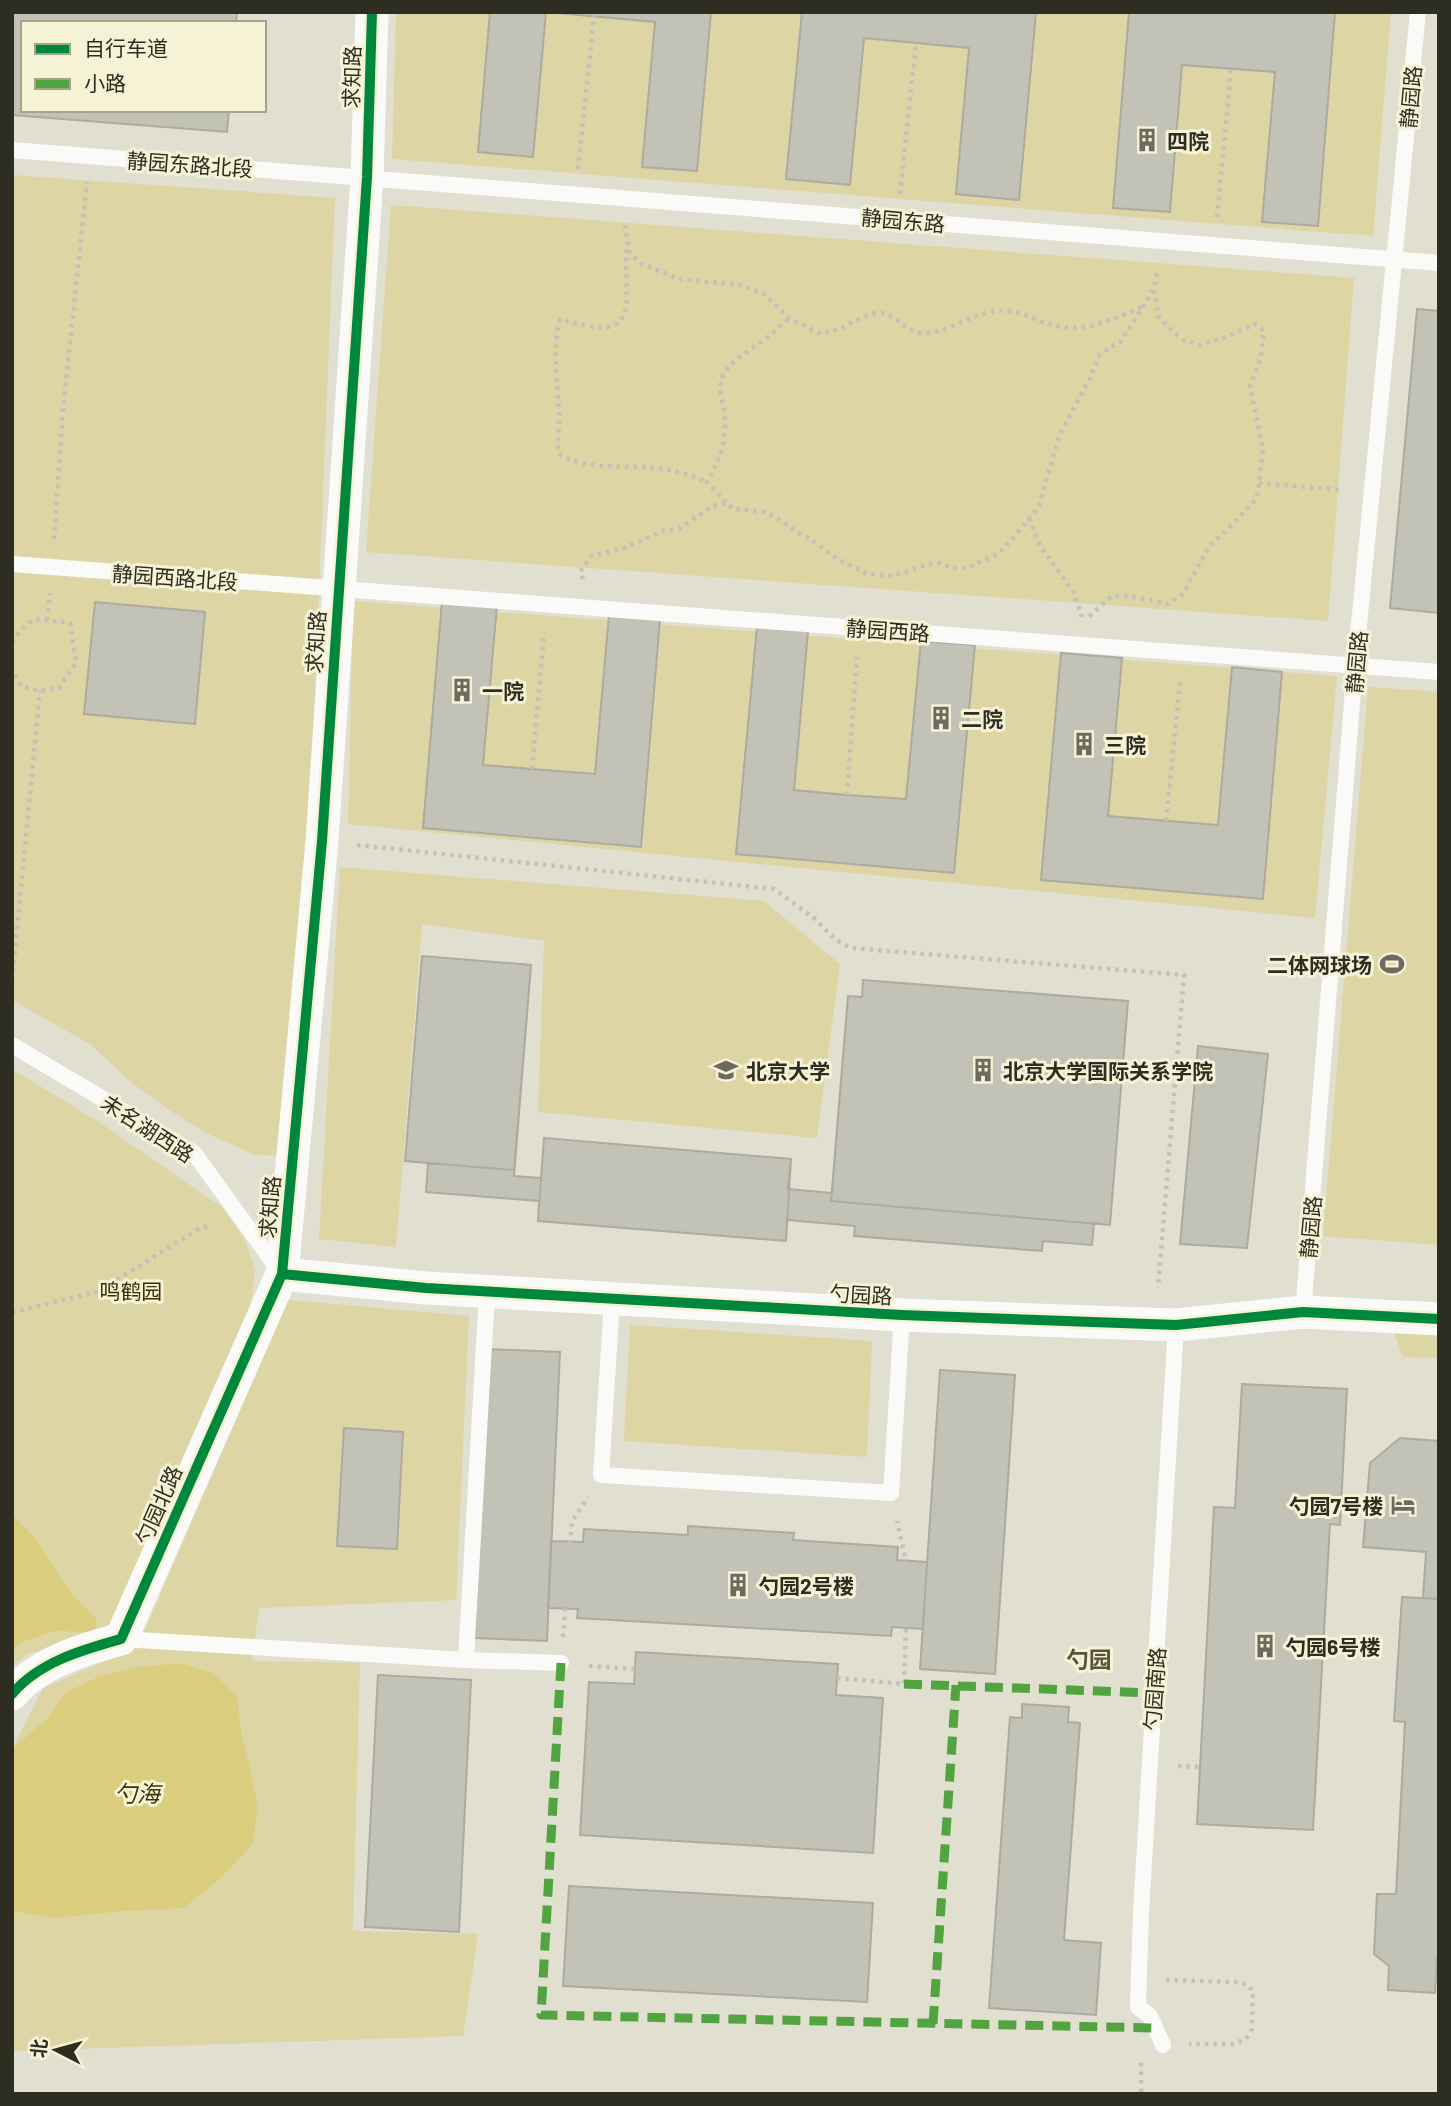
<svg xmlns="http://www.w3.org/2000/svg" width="1451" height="2106" viewBox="0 0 1451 2106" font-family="Barlow,'Noto Sans SC',sans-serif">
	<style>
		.green { fill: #ddd5a3 }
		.water { fill: #dace7e }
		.building { fill: #c3c2b6; stroke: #adaba0; stroke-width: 2 }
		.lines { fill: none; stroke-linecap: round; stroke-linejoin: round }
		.path { stroke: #c2c1bb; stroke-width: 4.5; stroke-dasharray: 3.5 5; stroke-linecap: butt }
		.lane { stroke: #fafaf8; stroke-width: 16 }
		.street { stroke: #fafaf8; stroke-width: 33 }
		.quiet { stroke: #52a441; stroke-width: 9; stroke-dasharray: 18 9; stroke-linecap: butt }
		.cycleway-casing { stroke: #f6f2d5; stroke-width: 15 }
		.cycleway { stroke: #00873e; stroke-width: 10 }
		.labels { text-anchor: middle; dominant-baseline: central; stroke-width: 6; stroke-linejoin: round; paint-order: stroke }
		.street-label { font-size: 21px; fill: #2e2d22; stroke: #f6f2d5 }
		.poi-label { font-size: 21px; font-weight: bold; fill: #2e2d22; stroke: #f6f2d5; text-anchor: start }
		.park-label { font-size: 21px; fill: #362f00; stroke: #f6f2d5 }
		.neighbourhood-label { font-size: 23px; font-weight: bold; fill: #58543c; stroke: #f6f2d5 }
		.water-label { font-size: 23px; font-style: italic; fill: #393303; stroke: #f6f2d5 }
	</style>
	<rect width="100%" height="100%" fill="#e1dfd0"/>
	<path class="green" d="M396 12H1391L1373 236 392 159Z
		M12 175 335 198 296 1156 255 1155 206 1133 169 1110 131 1082 90 1044 12 1000Z
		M391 205 1354 278 1328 621 366 552Z
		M353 601 1337 676 1315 918 348 824Z
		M1368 687 1439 692V1245L1323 1236Z
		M340 867 764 901 840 964 817 1138 538 1112 544 941 422 924 396 1247 319 1239Z
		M12 1069 99 1122 223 1208 245 1240 255 1270 251 1304 106 1632 77 1643 30 1653 12 1665Z
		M288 1300 469 1316 456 1600 259 1608 252 1661 360 1663 353 1931 478 1934 463 2036 12 2051V1750L43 1688 138 1646Z
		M630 1325 872 1341 867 1457 624 1441Z
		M1391 1325 1439 1327V1358L1403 1357Z"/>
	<path class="water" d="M12 1515 34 1537 70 1592 96 1618 97 1632 54 1631 23 1642 12 1648Z
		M179 1663 213 1673 237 1696 242 1737 250 1768 258 1807 252 1845 218 1880 184 1908 125 1911 52 1918 12 1911V1749L48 1718 65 1693 98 1677 133 1668Z"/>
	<path class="building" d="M12 12H237L236 23H23V110H229L227 132 12 115Z
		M490 12H546L533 157 478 152Z
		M546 12H711L697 171 642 167 655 22Z
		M802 12H1036L1019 200 956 194 969 48 864 38 850 185 786 179Z
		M1129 12H1335L1318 226 1262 222 1275 72 1182 65 1170 212 1113 208Z
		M1417 309 1439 311V613L1390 608Z
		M442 601 497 605 483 765 532 769 595 774 609 615 660 619 641 847 423 828Z
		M95 602 205 612 195 724 84 714Z
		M757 627 808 631 794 790 847 795 906 799 921 641 975 645 954 873 736 854Z
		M1061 653 1122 658 1108 816 1218 825 1232 667 1282 672 1263 899 1041 880Z
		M422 956 531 965 514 1176 541 1178 544 1138 791 1159 788 1189 832 1193 848 996 862 997 863 980 1128 1001 1110 1225 1094 1223 1092 1245 1043 1241 1042 1251 854 1236 855 1226 787 1220 786 1241 538 1221 539 1201 426 1192 428 1163 405 1161Z
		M422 956 531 965 514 1170 405 1161Z
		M863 980 1128 1001 1110 1225 831 1201 848 996 862 997Z
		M1198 1046 1268 1054 1247 1248 1180 1244Z
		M544 1138 791 1159 786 1241 538 1221Z
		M487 1349 560 1352 547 1641 475 1638Z
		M940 1370 1015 1375 995 1674 920 1669Z
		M1242 1384 1347 1389 1340 1525 1330 1524 1313 1830 1197 1824 1214 1507 1235 1508Z
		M344 1428 403 1432 397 1549 337 1546Z
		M1400 1438 1439 1441V1599L1423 1598 1426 1552 1363 1547 1370 1463Z
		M688 1526 794 1533 793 1540 898 1547 897 1560 927 1562 923 1629 892 1627 891 1636 577 1618 578 1609 548 1608 551 1541 583 1542 584 1529 688 1535Z
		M1402 1597 1439 1599V1959H1437L1435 1993 1388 1990 1389 1966 1374 1954 1377 1894H1396L1405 1722 1394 1721Z
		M636 1652 838 1664 836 1695 883 1698 873 1853 580 1835 589 1682 634 1684Z
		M378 1675 471 1680 459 1932 365 1927Z
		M1022 1704 1069 1707 1068 1722 1080 1723 1064 1940 1101 1943 1096 2015 989 2008 1010 1717 1022 1718Z
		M569 1886 873 1903 867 2002 563 1986Z"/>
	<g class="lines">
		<path class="path" d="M578 169 594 16
			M900 194 916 43
			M1217 217 1231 69
			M625 225 629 251 640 263 679 279 741 285 765 295 789 318 821 334C828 332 835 330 841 328 855 322 876 306 891 316 901 322 910 333 923 333 952 334 976 307 1010 311 1027 314 1041 323 1056 326 1086 333 1117 318 1143 306
			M626 249C625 310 642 344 560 319 551 354 558 379 559 414 559 427 558 440 558 453 577 469 620 466 643 467 666 468 687 473 707 482
			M1259 483 1343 490
			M726 502 707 482C720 460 725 446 725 421 725 406 716 387 724 373 734 358 751 350 765 339 774 333 782 325 789 318
			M1029 518 1040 546 1074 593 1082 617
			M54 539 63 409 87 182
			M583 579 580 572 591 556 624 548 662 531 679 529 712 506 727 503 733 509 764 512 781 520 798 533 809 538 836 558 867 574 894 576 926 565 939 563 953 568H967L998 554 1020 530 1039 506 1059 436 1090 378 1100 354 1120 342 1138 315 1154 288 1158 270
			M1089 616 1112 596H1129L1168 604 1183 594 1210 545 1226 531 1257 498 1263 449 1250 387 1261 357 1264 331 1255 324 1226 337 1200 345 1181 339 1159 318 1154 290
			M47 620 50 593
			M12 642 21 630 34 619 70 623 76 663 59 688 40 691 21 686 12 671
			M532 769 544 633
			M847 795 857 657
			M1166 821 1180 682
			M357 845 774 889 814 918 836 940 851 948 1184 975 1158 1288
			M12 980 40 691
			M12 1312 97 1292 200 1228 211 1225
			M563 1637 572 1521 588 1497
			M589 1666 635 1669
			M837 1678 904 1684 908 1570 897 1521
			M1178 1766 1200 1767
			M1166 1980 1238 1982 1248 1985 1253 1991 1252 2029 1246 2039 1233 2044H1189
			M1141 2063V2094"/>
		<path class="lane" d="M12 150 1439 263
			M12 564 1439 672
			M12 1045 194 1153 278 1269
			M487 1292 466 1660 561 1663
			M612 1300 601 1475 891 1493 902 1315
			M1303 1312 1355 666 1418 12
			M121 1639 466 1660
			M1163 2045 1150 2016 1138 2007 1141 1912 1176 1325"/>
		<path class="street" d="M282 1274 426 1288 902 1315 1176 1325 1303 1312 1439 1319
			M12 1694C39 1662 82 1650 121 1639L282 1274 322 841 367 177 372 12"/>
		<path class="quiet" d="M561 1663 541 2015 1156 2028
			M904 1684 1154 1693
			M933 2024 956 1685"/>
		<g class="cycleway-casing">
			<path id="cycleway" d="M282 1274 426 1288 902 1315 1176 1325 1303 1312 1439 1319
				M12 1694C39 1662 82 1650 121 1639L282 1274 322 841 367 177 372 12"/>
		</g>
		<use href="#cycleway" class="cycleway"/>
	</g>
	<defs>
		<g id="building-bare" transform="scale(1.89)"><path d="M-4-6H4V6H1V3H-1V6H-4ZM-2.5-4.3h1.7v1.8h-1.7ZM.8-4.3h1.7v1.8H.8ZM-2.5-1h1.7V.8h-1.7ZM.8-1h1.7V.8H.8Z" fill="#6d6b5f" stroke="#f6f2d5" stroke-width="2.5" paint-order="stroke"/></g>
		<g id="stadium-bare" transform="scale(1.89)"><path d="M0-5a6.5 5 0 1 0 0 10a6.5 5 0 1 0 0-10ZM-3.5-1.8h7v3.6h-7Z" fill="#6d6b5f" stroke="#f6f2d5" stroke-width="2.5" paint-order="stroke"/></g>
		<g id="university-bare" transform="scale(1.89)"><path d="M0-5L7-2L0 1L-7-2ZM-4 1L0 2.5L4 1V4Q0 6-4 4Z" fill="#6d6b5f" stroke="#f6f2d5" stroke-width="2.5" paint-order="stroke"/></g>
		<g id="hotel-bare" transform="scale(1.89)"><path d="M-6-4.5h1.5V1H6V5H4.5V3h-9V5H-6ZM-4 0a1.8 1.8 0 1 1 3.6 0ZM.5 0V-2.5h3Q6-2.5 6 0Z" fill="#6d6b5f" stroke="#f6f2d5" stroke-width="2.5" paint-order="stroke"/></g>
	</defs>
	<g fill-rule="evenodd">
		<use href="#building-bare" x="1147" y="140"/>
		<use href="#building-bare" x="462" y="690"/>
		<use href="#building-bare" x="941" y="718"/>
		<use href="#building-bare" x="1084" y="744"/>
		<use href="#stadium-bare" x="1392" y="964"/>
		<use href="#university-bare" x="726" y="1070"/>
		<use href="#building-bare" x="983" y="1070"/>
		<use href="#hotel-bare" x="1403" y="1505"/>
		<use href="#building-bare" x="738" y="1585"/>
		<use href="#building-bare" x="1265" y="1646"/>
	</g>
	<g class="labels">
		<g class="street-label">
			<text transform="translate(351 77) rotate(-88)">求知路</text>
			<text transform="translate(1410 97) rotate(-85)">静园路</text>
			<text transform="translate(190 164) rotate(4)">静园东路北段</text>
			<text transform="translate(903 220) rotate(5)">静园东路</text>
			<text transform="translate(175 577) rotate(4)">静园西路北段</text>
			<text transform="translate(888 630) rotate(4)">静园西路</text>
			<text transform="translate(315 642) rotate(-86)">求知路</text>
			<text transform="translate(1356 662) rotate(-85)">静园路</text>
			<text transform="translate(148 1128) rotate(33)">未名湖西路</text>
			<text transform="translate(269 1207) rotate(-85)">求知路</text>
			<text transform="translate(1310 1227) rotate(-85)">静园路</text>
			<text transform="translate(861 1294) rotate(3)">勺园路</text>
			<text transform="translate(158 1505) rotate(-66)">勺园北路</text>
			<text transform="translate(1154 1689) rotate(-86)">勺园南路</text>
		</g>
		<g class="poi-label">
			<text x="1167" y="140">四院</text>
			<text x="482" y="690">一院</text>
			<text x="961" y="718">二院</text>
			<text x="1104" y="744">三院</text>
			<text x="1372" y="964" text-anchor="end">二体网球场</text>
			<text x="746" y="1070">北京大学</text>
			<text x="1003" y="1070">北京大学国际关系学院</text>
			<text x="1383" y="1505" text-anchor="end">勺园7号楼</text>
			<text x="758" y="1585">勺园2号楼</text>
			<text x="1285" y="1646">勺园6号楼</text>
		</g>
		<g class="park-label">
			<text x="131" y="1290">鸣鹤园</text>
		</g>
		<g class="neighbourhood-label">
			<text x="1089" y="1659">勺园</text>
		</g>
		<g class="water-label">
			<text x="137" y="1793">勺海</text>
		</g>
	</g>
	<rect width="1451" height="2106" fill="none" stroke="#2e2d22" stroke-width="28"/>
	<rect x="21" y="21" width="245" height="91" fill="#f6f2d5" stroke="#a6a38d" stroke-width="2"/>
	<rect x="35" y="44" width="35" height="10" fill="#00873e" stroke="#a6a38d" stroke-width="2"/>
	<text x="84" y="56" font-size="21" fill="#2e2d22">自行车道</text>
	<rect x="35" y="79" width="35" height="10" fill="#52a441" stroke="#a6a38d" stroke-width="2"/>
	<text x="84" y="91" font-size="21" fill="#2e2d22">小路</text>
	<g transform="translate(56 2050) rotate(276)" stroke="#f6f2d5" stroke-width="5" paint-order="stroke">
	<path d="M0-5L12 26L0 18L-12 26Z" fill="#2e2d22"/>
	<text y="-10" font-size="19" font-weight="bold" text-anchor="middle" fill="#2e2d22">北</text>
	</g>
</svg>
